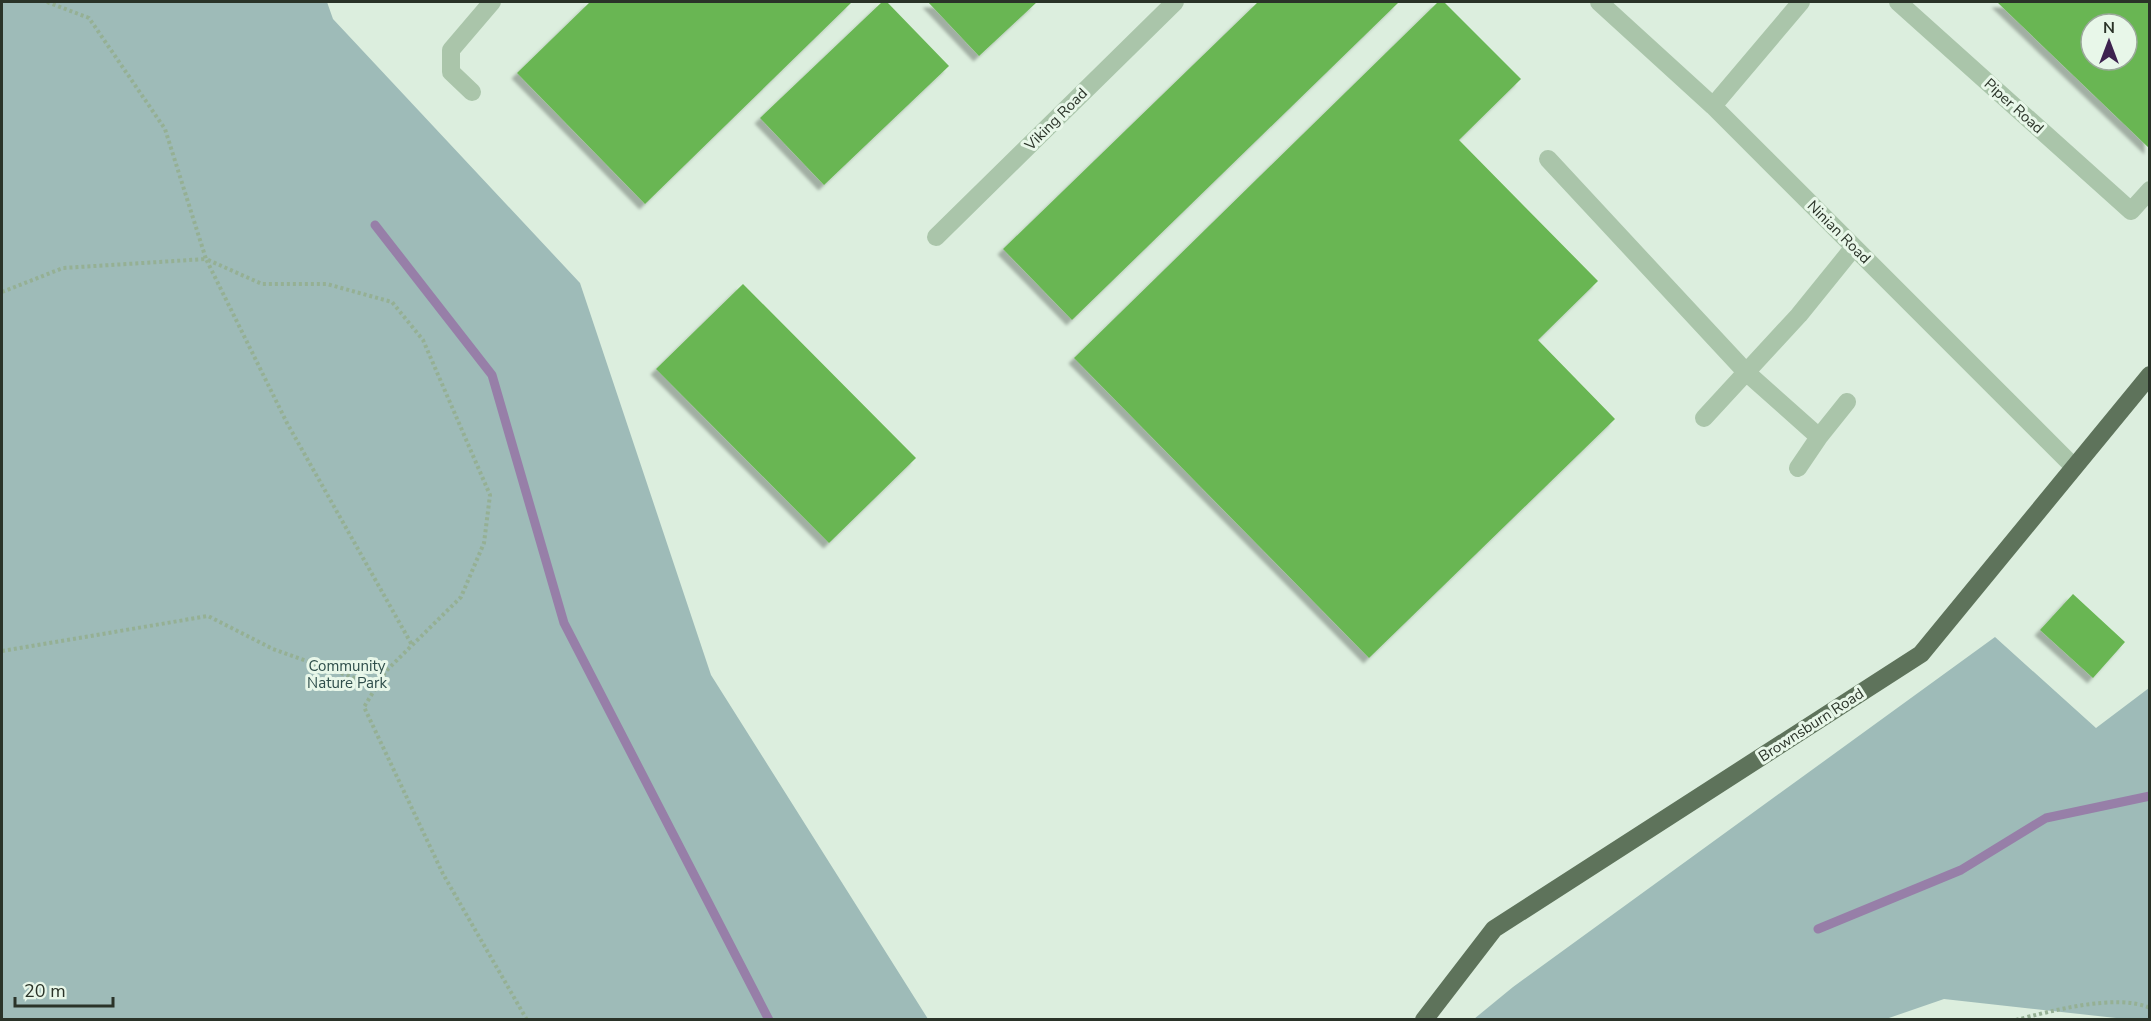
<svg xmlns="http://www.w3.org/2000/svg" width="2151" height="1021" viewBox="0 0 2151 1021" font-family="'Nunito Sans',sans-serif">
	<style>
		.green { fill: #9ebbb8 }
		.lines { fill: none; stroke-linecap: round; stroke-linejoin: round }
		.stream { stroke: #977fa8; stroke-width: 9 }
		.building { fill: #69b653; fill-rule: evenodd; filter: url(#shadow) }
		.path { stroke: #95b094; stroke-width: 4; stroke-dasharray: 3 3; stroke-linecap: butt }
		.minor { stroke: #aac5aa; stroke-width: 18 }
		.major { stroke: #5e735b; stroke-width: 18 }
		.labels { text-anchor: middle; dominant-baseline: central; stroke-width: 6; stroke-linejoin: round; paint-order: stroke }
		.street-label { font-size: 15px; fill: #2a3328; stroke: #e8f7e9 }
		.park-label { font-size: 15px; fill: #2f4e4b; stroke: #e8f7e9 }
	</style>
	<defs>
		<filter id="shadow"><feDropShadow dx="-5.5" dy="5.5" stdDeviation="1.5" flood-color="#0004"/></filter>
	</defs>
	<rect width="100%" height="100%" fill="#dceede"/>
	<path class="green" d="M2 2H327L333 19 580 283 711 675 928 1019H2Z
		M1995 637 2096 728 2149 688V1019H2125L1944 999 1886 1019H1474L1513 987Z"/>
	<g class="lines">
		<path class="stream" d="M375 225 492 375 564 623 769 1020
			M1818 929 1961 870 2046 818 2150 796"/>
	</g>
	<path class="building" d="M590 2H852L645 204 517 73Z
		M882 2H887L949 66 824 185 760 118Z
		M928 2H1037L979 56Z
		M1258 2H1399L1072 320 1003 249Z
		M1438 2H1444L1521 79 1459 140 1598 281 1538 340 1615 419 1369 658 1074 358Z
		M1997 2H2150V149ZM2091 24H2127V60H2091Z
		M743 284 916 458 829 543 656 369Z
		M2073 594 2125 642 2093 678 2040 630Z"/>
	<g class="lines">
		<path class="path" d="M47 2 89 18 165 129 206 259 262 284H327L392 302 423 340 490 495 484 543 461 597 386 671 364 707 443 874 527 1020
			M2 292 63 268 206 259 287 423 412 645
			M2 651 208 616 273 649 377 686
			M2016 1020C2051 1011 2117 993 2150 1008"/>
		<path class="minor" d="M1599 2 1713 106 2074 467
			M1898 2 2131 211 2150 190
			M472 92 451 72V50L492 2
			M1713 106 1801 2
			M1548 159 1746 372 1819 437 1847 402
			M936 237 1175 2
			M1704 418 1799 315 1854 247
			M1798 468 1819 437"/>
		<path class="major" d="M1424 1020 1494 929 1921 654 2150 375"/>
	</g>
	<g class="labels">
		<g class="street-label">
			<text transform="translate(2014 106) rotate(42)">Piper Road</text>
			<text transform="translate(1056 119) rotate(-45)">Viking Road</text>
			<text transform="translate(1839 232) rotate(45)">Ninian Road</text>
			<text transform="translate(1811 725) rotate(-33)">Brownsburn Road</text>
		</g>
		<g class="park-label">
			<text x="347" y="666">Community<tspan x="347" dy="17">Nature Park</tspan></text>
		</g>
	</g>
	<rect width="2151" height="1021" fill="none" stroke="#2a3328" stroke-width="6"/>
	<g transform="translate(2109 42)"><circle r="28" fill="#e8f7e9" stroke="#9ca99c" stroke-width="1.5"/>
	<path d="M0-4.5L10 22L0 15L-10 22Z" fill="#3e234f"/>
	<text y="-9" font-size="16" font-weight="bold" text-anchor="middle" fill="#2a3328">N</text>
	</g>
	<path d="M15 997v9h98v-9" fill="none" stroke="#2a3328" stroke-width="3"/>
	<text x="24" y="997" font-size="18" fill="#2a3328" stroke="#e8f7e9" stroke-width="4.5" paint-order="stroke">20 m</text>
</svg>
